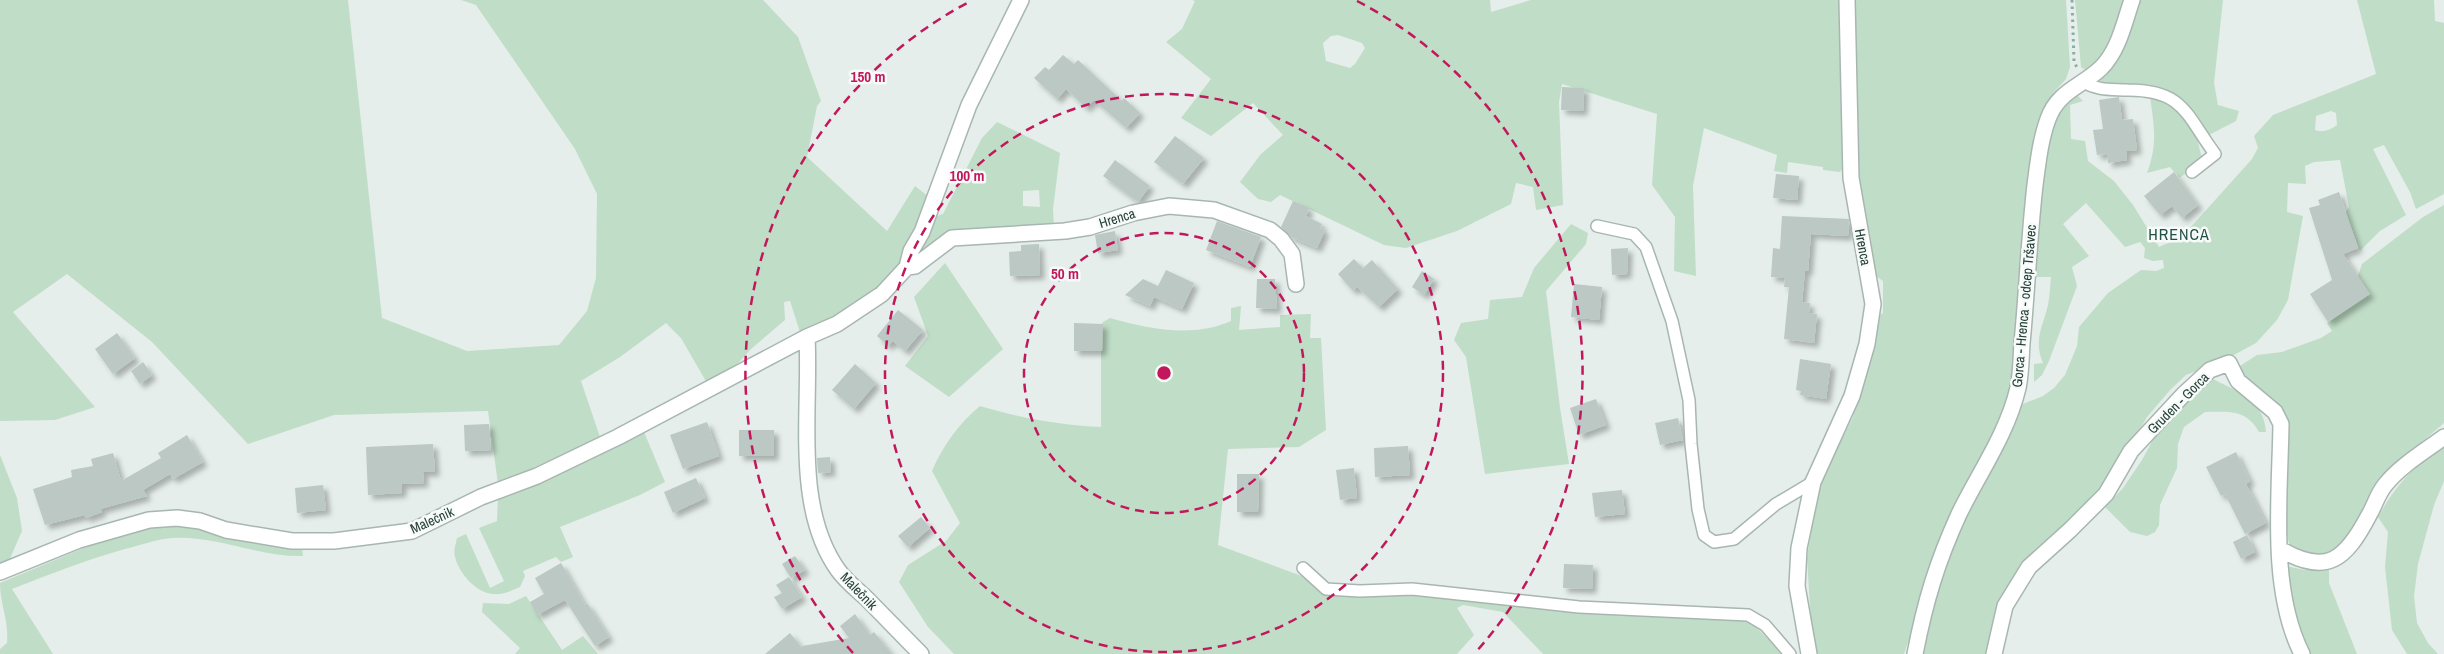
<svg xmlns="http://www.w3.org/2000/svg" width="2444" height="654" viewBox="0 0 2444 654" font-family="'Archivo Narrow',sans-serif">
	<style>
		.green { fill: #c0ddc7; fill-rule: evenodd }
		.building { fill: #bbc8c3; filter: url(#shadow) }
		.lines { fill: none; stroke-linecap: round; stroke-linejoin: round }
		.service-casing { stroke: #a8b6b1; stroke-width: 14 }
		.minor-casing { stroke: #a8b6b1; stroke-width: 18 }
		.path { stroke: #88afa2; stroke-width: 3; stroke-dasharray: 2.5 4; stroke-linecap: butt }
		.service { stroke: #fff; stroke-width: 11 }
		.minor { stroke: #fff; stroke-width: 15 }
		.ring { fill: none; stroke: #c2185b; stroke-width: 2.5; stroke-dasharray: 9 6 }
		.labels { text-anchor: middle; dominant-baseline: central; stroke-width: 5; stroke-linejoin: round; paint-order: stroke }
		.street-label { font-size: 14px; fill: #253f37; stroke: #f6faf8 }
		.quarter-label { font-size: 16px; letter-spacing: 1px; fill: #225044; stroke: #f6faf8 }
		.centre { fill: #c2185b; stroke: #f6faf8; stroke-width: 2.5 }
		.ring-label { font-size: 15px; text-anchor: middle; font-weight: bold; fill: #c2185b; stroke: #f6faf8; stroke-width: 5; stroke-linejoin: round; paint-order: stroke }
	</style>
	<defs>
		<filter id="shadow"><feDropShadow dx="4.5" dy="4.5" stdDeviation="2.5" flood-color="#0004"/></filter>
	</defs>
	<rect width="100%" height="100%" fill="#e5eeea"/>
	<path class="green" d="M0 0H348L382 318 467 351 559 345 587 311 596 278 597 194 575 149 476 5 461 0H763L798 37 821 101 817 106 807 157 887 231 915 186 929 197C915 238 895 283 856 307 839 318 819 326 801 335L790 301 784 302 785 320 751 349 738 363 707 383 681 338 666 323 620 357 581 381 600 437 498 484 488 411 334 415 248 444 152 342 67 274 13 312 95 407 55 420 0 421Z
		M1192 0H1490L1491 12 1531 0H1841L1844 167 1840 172 1823 170V167L1788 162 1787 173 1774 171 1777 155 1704 128 1693 186 1696 276 1674 271 1675 217 1652 185 1657 114 1562 84 1559 102 1563 205 1536 210 1533 187 1516 183 1511 204 1457 231 1406 248 1384 245 1280 195 1271 202 1258 199 1240 182 1261 154 1283 135 1253 103 1211 136 1181 118 1211 79 1166 42 1182 29 1195 1ZM1338 35 1362 43 1365 48 1355 64 1350 68 1326 61 1323 43 1331 36Z
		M1851 0H2066L2070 67 2066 79 2054 92 2048 103 2032 149 2014 390 1935 563 1904 654H1817L1811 624 1807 558 1814 510 1821 481 1853 417 1875 344 1880 315 1883 313V281L1873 274 1871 241 1856 171Z
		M2075 0H2125C2117 20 2107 62 2087 71L2081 67Z
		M2136 0H2223L2214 83 2218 105 2239 111 2236 121 2207 136C2191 114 2176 86 2146 84 2129 83 2116 87 2100 81L2117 55Z
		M2357 0H2434L2435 21 2444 23V194L2416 209 2410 192 2384 145 2373 149 2406 215 2380 231 2360 251 2345 213 2349 207 2340 160 2314 162 2305 166 2306 184 2288 183 2287 212 2303 216 2288 300 2277 320 2256 343 2219 363 2186 375 2171 389 2147 417 2117 469 2089 503 2021 567 1988 654H1917L1943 566 2017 412 2023 404 2043 396 2054 388 2065 375 2077 346 2079 327 2108 293 2141 270 2156 271 2164 268 2163 260 2153 261 2144 258 2145 248 2140 242 2125 247 2086 203 2063 224 2089 256 2072 267 2077 286 2049 361 2042 375 2034 382V364L2043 363C2033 339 2043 327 2048 305 2050 296 2050 286 2051 277H2031L2042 153 2062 103 2075 95 2078 96 2083 101 2070 105 2071 139 2085 141 2088 161 2114 181 2133 205 2159 247C2166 243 2174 242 2181 238L2252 159 2258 148 2254 136 2273 115 2376 74ZM2331 111 2336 113 2337 125C2330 130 2323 133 2315 130L2316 116Z
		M2150 96C2169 95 2187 119 2195 134 2199 142 2200 153 2203 162L2179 178 2170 167 2147 173C2158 143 2154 127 2150 96Z
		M997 122 1060 153 1053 209 1054 227 950 233 939 237 919 260 915 257 933 217 943 214 982 138ZM1039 190 1040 207 1023 206V191Z
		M2444 205V423L2408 454 2361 516 2345 542 2329 553 2315 556 2290 548 2286 530 2282 428 2226 372 2240 366 2257 355 2282 352 2321 338 2332 331 2327 323 2365 296 2357 279 2362 264 2423 217Z
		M1571 224 1588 233 1586 244 1546 291 1560 408 1569 464 1485 474 1466 357 1454 340 1461 323 1488 319 1490 300 1522 297 1534 268Z
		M945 263 1003 349 949 397 905 366 928 336 914 297Z
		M1241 306 1239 330 1280 327V315L1311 314 1310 338H1321L1326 430 1299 447 1228 449 1218 545 1312 580 1323 592 1375 591 1521 603 1611 615 1737 619 1753 624 1783 654H1543L1503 612 1463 605 1457 608 1474 635 1457 654H954L928 627 899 582 908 565 946 541 960 523 932 471C942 447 960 422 980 406 1020 418 1059 425 1101 427V327L1103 322 1110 318C1148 329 1194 338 1231 321V308Z
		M2213 379C2238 392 2264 400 2266 432H2259C2246 409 2229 412 2205 412L2184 427 2178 444 2177 468 2160 505 2159 525 2155 532 2147 536 2130 532 2105 507 2123 488 2142 460 2162 423 2191 392Z
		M644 432 665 482 640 495 560 527 573 557 561 562 556 557 523 571 525 576 520 587C511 591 502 595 493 594 476 593 459 573 455 557 453 551 456 544 457 538L466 534 490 588 504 581 479 528 497 521 498 496Z
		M2444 442V481L2434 505 2418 564 2414 596 2417 623 2428 643 2438 654H2407L2392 630 2385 567 2388 532 2378 517C2397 483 2414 467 2444 442Z
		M0 455 17 498 22 531 8 563 0 565Z
		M163 523 188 524 270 545 302 548 303 556C259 557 217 536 173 538 157 539 141 545 125 549 86 560 50 574 12 589L53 654H0V649L7 643C9 619 0 605 0 583L117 534Z
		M2286 566 2305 570 2329 568V583L2357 654H2303L2298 644Z
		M526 596 562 650 583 636 598 654H515L520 648 482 612 483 603 509 604Z"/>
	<path class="building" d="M1063 55 1074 64 1078 60 1122 101 1124 98 1140 113 1126 128 1094 100 1086 108 1066 89 1057 99 1034 78 1045 67 1049 70Z
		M1562 87 1584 88 1583 111 1561 110Z
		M2119 97 2122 120 2133 119 2137 150 2126 151 2127 160 2108 163 2107 154 2097 155 2093 130 2103 129 2099 100Z
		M1175 136 1204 158 1183 184 1154 162Z
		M1115 160 1150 186 1138 202 1103 176Z
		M2174 172 2198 205 2182 218 2172 206 2160 215 2144 196Z
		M1776 174 1799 176 1797 200 1773 198Z
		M2339 192 2358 248 2343 254 2370 294 2328 322 2310 294 2332 280 2309 208 2320 205 2318 200Z
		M1293 201 1309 208 1306 216 1322 224 1320 228 1325 230 1317 248 1291 237 1281 227Z
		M1782 216 1849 219 1848 236 1811 234 1808 271H1805L1802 302 1810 303 1809 313 1817 314 1814 343 1784 339 1789 287H1784L1785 278 1771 277 1773 248 1780 249Z
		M1217 221 1261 237 1250 267 1206 250Z
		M1115 231 1118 250 1098 253 1095 235Z
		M1039 244 1040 275 1010 276 1009 252 1021 251V245Z
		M1628 248 1627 274 1612 275 1611 249Z
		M1354 259 1363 268 1372 260 1398 289 1379 307 1357 287 1353 291 1338 274Z
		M1166 270 1194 283 1182 309 1154 297 1150 306 1125 295 1143 279 1158 286Z
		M1422 271 1434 279 1424 295 1412 287Z
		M1257 279H1275L1277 309 1256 308Z
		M1574 284 1602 287 1599 320 1571 317Z
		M898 310 923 330 905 351 893 341 888 346 877 336Z
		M1074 323 1103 324 1102 351H1074Z
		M117 333 135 358 113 374 95 349Z
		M1800 359 1831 364 1826 399 1800 395 1801 391 1796 390Z
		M143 362 152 375 140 384 131 371Z
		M855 364 876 383 854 409 832 390Z
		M1596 399 1606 425 1579 435 1570 408Z
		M1678 418 1683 440 1660 445 1655 423Z
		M707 422 719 456 683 469 670 435Z
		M489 424 491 450 465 451 464 425Z
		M739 430H774V456H739Z
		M187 435 203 462 173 479 170 474 143 490 147 496 100 509 102 512 86 518 85 515 45 525 33 489 72 477 71 470 93 466 91 459 113 453 121 481 161 458 158 453Z
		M433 444 435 472H423L424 483 402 484V493L368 495 366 447Z
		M1408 446 1410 475 1375 477 1374 448Z
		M2236 452 2250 481 2246 484 2266 523 2245 534 2225 494 2221 496 2206 467Z
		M830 457 831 472 818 473 817 458Z
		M1354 468 1357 498 1340 500 1336 470Z
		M1237 474H1259L1258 512H1237Z
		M696 478 705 498 673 513 664 492Z
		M323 485 326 510 297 513 295 488Z
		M1622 490 1625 514 1595 517 1592 493Z
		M921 517 930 528 908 547 898 536Z
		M2247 535 2255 552 2241 559 2233 542Z
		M795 556 805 570 791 578 782 564Z
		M561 563 585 605 587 603 609 637 595 646 565 600 537 615 530 602 544 594 535 578Z
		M1564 564 1593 565 1592 589 1563 588Z
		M789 577 802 597 782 609 774 597 782 593 776 585Z
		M855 614 870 635 874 632 892 654H765L790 633 802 648V646L849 638 840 626Z"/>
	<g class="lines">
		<g class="service-casing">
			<path id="service" d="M2083 82C2099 91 2110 89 2128 90 2184 90 2186 115 2215 154L2192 172
				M1597 226 1634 234 1646 247 1672 321 1689 400 1691 444 1698 509 1704 535 1714 542 1734 539 1776 504 1813 482
				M1303 568 1326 589 1360 591 1412 589 1579 607 1748 615 1765 625 1790 654"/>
		</g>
		<g class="minor-casing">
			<path id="minor" d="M907 267 915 266 952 238 1065 231 1090 227 1133 213 1169 206 1214 210 1270 230 1281 239 1292 254 1296 284
				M807 337C811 410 793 507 838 570 845 580 856 589 865 597 884 616 902 635 921 654
				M2280 549C2327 577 2346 559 2369 515 2375 505 2377 495 2385 485 2400 466 2425 451 2444 437
				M0 572 79 540 149 520 177 518 200 521 226 530 292 541H334L412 531 481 497 537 476 618 437 807 337 837 324 882 294 907 267 911 251 922 232 969 105 1021 0
				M1809 654 1797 586 1799 548 1813 482 1852 396 1867 344 1873 304 1851 178 1847 0
				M1915 654C1925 602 1937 562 1959 514 1979 473 2007 434 2018 388 2021 374 2021 358 2022 343 2027 291 2029 238 2035 185 2038 163 2040 141 2048 119 2058 91 2081 87 2101 68 2119 50 2124 23 2132 0
				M1994 654 2005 606 2029 567 2070 530 2106 494 2131 451 2183 395 2210 370 2229 363 2238 381 2275 412 2281 424C2280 496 2269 589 2302 654"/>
		</g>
		<path class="path" d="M2072 0 2074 61 2077 68"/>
		<use href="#service" class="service"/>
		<use href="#minor" class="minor"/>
	</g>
	<g class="ring">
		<circle cx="1164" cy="373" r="140"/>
		<circle cx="1164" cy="373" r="279"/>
		<path d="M853 653A419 419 0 0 1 971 1M1357 1A419 419 0 0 1 1475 653"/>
	</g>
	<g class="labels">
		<g class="street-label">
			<text transform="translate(1117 218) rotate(-17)">Hrenca</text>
			<text transform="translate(1863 247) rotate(80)">Hrenca</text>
			<text transform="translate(2024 306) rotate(-85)">Gorca - Hrenca - odcep Tršavec</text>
			<text transform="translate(2178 403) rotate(-45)">Gruden - Gorca</text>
			<text transform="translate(432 520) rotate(-24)">Malečnik</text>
			<text transform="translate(859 591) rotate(46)">Malečnik</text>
		</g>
		<g class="quarter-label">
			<text x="2179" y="234">HRENCA</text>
		</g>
	</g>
	<circle cx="1164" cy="373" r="8" class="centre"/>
	<g class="ring-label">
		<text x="868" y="82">150 m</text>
		<text x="967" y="181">100 m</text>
		<text x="1065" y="279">50 m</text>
	</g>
</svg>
